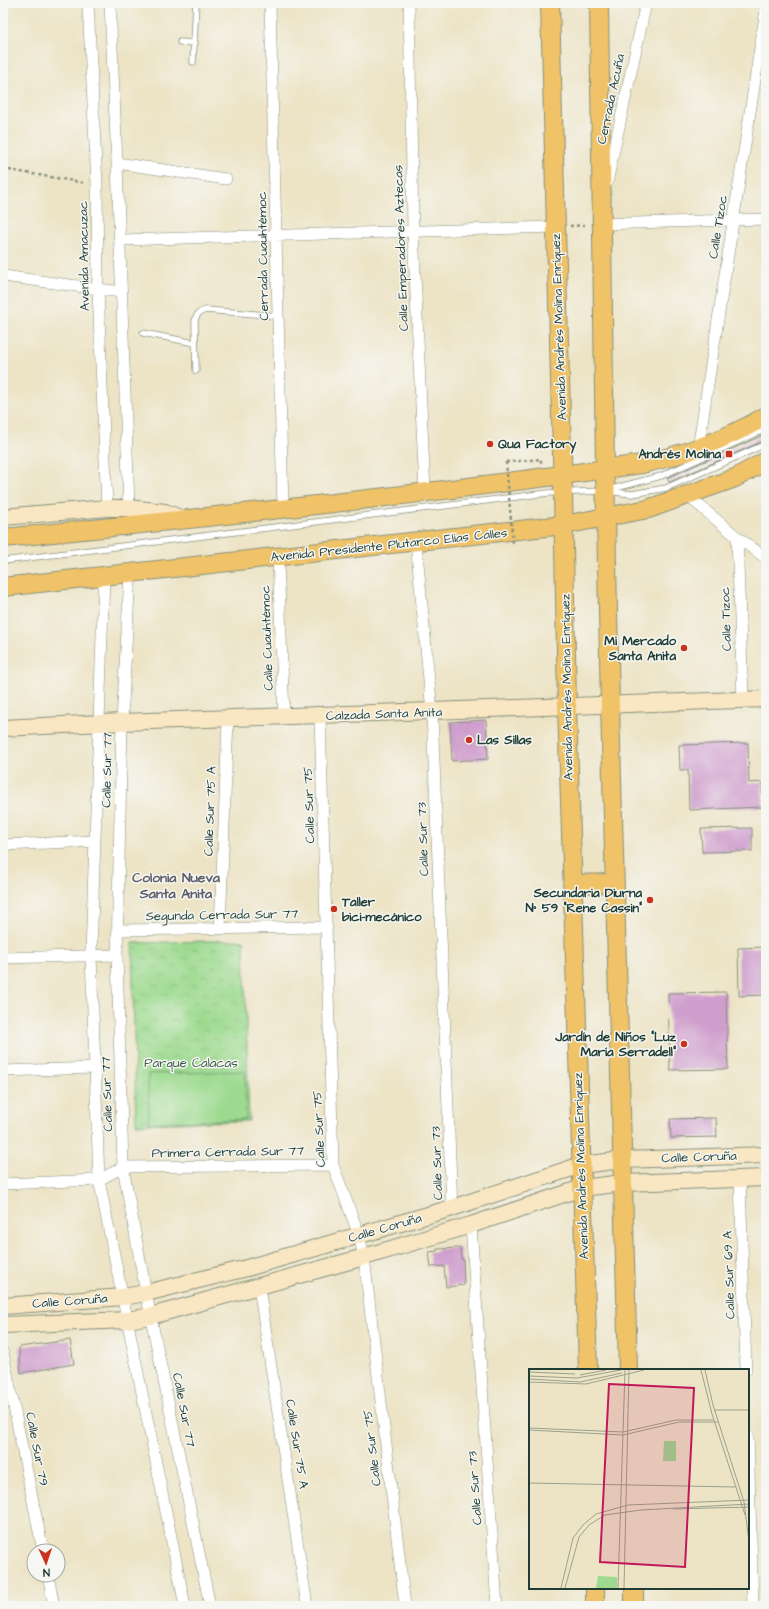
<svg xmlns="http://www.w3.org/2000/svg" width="769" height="1609" viewBox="0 0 769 1609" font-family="'Architects Daughter',sans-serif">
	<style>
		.park { fill: url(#park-crowns); stroke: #5e8c62 }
		.garden { fill: #9dda8f; stroke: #5e8c62 }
		.building { fill: #cf9ecd }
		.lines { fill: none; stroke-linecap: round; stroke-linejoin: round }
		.lane-casing { stroke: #86907d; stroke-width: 7 }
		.street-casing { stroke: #86907d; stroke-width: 12 }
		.secondary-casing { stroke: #86907d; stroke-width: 18 }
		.primary-casing { stroke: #86907d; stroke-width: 20 }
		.path { stroke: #86907d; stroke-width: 2.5; stroke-dasharray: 3 3; stroke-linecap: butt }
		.lane { stroke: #fff; stroke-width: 5.5 }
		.street { stroke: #fff; stroke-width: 11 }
		.secondary { stroke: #f9e7c3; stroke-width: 16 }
		.primary { stroke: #f0c369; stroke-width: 18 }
		.path-bridge { stroke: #86907d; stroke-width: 2.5; stroke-dasharray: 3 3; stroke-linecap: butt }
		.poi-dot { fill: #c8321e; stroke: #f6f6f2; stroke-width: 1.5 }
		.labels { text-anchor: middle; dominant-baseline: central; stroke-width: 3; stroke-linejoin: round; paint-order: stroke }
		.street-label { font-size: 13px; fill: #1f3d34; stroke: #f6f6f2 }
		.poi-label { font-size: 13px; font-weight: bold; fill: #1f3d34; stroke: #f6f6f2; text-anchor: end }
		.park-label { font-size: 13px; fill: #385c46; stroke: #f6f6f2 }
		.neighbourhood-label { font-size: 14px; font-weight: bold; fill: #5d5f6a; stroke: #f6f6f2 }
		.inset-road { fill: none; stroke: #9ba18c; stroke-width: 1 }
		.view { fill: #c2185b; fill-opacity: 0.15; stroke: #c2185b; stroke-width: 2 }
		.inset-edge { fill: none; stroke: #1f3d34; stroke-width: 2 }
	</style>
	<defs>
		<pattern id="park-crowns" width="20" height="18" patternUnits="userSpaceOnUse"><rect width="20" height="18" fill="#9dda8f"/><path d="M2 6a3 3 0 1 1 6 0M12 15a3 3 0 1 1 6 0" fill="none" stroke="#87bc7c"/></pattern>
	</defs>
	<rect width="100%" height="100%" fill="#f6f6f2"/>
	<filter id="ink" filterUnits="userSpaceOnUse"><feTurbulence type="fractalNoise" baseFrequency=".025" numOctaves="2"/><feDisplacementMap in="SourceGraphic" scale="8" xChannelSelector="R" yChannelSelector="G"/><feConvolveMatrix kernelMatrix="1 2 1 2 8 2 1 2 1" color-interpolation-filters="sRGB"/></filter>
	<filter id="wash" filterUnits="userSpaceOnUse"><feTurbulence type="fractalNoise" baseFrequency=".012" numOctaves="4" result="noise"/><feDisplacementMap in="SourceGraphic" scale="16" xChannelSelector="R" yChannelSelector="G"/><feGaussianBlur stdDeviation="0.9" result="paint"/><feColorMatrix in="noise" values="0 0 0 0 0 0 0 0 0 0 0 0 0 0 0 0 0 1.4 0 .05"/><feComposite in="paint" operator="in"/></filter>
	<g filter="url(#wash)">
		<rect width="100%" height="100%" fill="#ede4c6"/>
		<path class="park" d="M244 940 249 1121 136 1124 132 943Z"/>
		<path class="garden" d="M245 1071 246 1119 149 1123 148 1074Z"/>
		<g id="blocks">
			<path class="building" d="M766 434V440L669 482 667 478Z
				M486 720 488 759 452 761 450 722Z
				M748 743 749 783 762 782 763 807 689 810 688 770H680L679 745Z
				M752 828V851L702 852 701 829Z
				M766 947V995L739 996 738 948Z
				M726 992 728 1069 670 1070 668 993Z
				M716 1118 717 1137 671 1138 670 1119Z
				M460 1248 461 1259H463L464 1285 446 1287 444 1266 431 1267 429 1252 437 1251V1249Z
				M70 1340 74 1364 21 1373 19 1347Z"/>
		</g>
	</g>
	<g filter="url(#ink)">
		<use href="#blocks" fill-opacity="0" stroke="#86907d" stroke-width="1"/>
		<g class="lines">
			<g class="lane-casing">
				<path id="lane" d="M180 42 195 43
					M193 62 196 3
					M143 333 195 343
					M196 371 195 320C197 314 199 312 206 310L278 316
					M608 490 661 476 766 429
					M3 561 548 493 605 491 632 494 666 488 766 444"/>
			</g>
			<g class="street-casing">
				<path id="street" d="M88 3 97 185 98 289 107 508
					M110 3 117 163 129 508
					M270 3 283 508
					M409 3 413 230 425 492
					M117 163 226 179
					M607 182 646 3
					M603 224 766 219
					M120 240 556 227
					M3 276 121 292
					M698 449 766 9
					M688 496 737 537 766 558
					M737 537 743 700
					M416 542 432 712 452 1208
					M278 557 284 717
					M130 573 122 722 117 955 123 1167 146 1293 210 1606
					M104 576 91 955 99 1180 185 1606
					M320 716 333 1165 359 1235 364 1257 405 1606
					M3 845 95 841
					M220 929 228 719
					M118 930 327 927
					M3 958 117 955
					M3 1071 95 1068
					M740 1179 746 1370
					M3 1184 99 1180 123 1167 333 1165
					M471 1225 497 1606
					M259 1287 307 1606
					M3 1353 43 1551
					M748 1436 753 1606
					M48 1575 54 1606"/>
			</g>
			<g class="secondary-casing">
				<path id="secondary" d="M3 517 107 508H129L165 512 185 520
					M3 728 122 722 766 699
					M3 1306 123 1297 146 1293 247 1268 452 1208 581 1165 623 1160 766 1155
					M3 1325 128 1320 151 1316 364 1257 471 1225 582 1188 623 1183 766 1178"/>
			</g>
			<g class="primary-casing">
				<path id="primary" d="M550 3 563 492 567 707 588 1370
					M599 3 605 469 610 705 628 1370
					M3 538C216 517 430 494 642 464 686 454 727 439 766 416
					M3 587 564 525 648 509 735 478 766 461
					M572 884 614 883
					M595 1588V1606
					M634 1588V1606"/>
			</g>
			<path class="path" d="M3 169 85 183
				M570 226 587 225
				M506 462 541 459V463"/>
			<use href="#lane" class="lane"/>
			<use href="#street" class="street"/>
			<use href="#secondary" class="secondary"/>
			<use href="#primary" class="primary"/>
			<path class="path-bridge" d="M506 462 513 544"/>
		</g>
	</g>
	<g class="poi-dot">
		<circle cx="490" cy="444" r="4"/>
		<rect x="725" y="450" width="8" height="8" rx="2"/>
		<circle cx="684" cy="648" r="4"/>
		<circle cx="469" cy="740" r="4"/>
		<circle cx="650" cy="900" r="4"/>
		<circle cx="334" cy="909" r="4"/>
		<circle cx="684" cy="1044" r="4"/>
	</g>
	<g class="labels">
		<g class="street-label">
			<text transform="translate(611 99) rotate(-78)">Cerrada Acuña</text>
			<text transform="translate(718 227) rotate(-81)">Calle Tizoc</text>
			<text transform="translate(401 248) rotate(-92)">Calle Emperadores Aztecas</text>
			<text transform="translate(84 256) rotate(-91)">Avenida Amacuzac</text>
			<text transform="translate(263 256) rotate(-91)">Cerrada Cuauhtémoc</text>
			<text transform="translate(559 327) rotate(-92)">Avenida Andrés Molina Enríquez</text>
			<text transform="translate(389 545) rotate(-6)">Avenida Presidente Plutarco Elías Calles</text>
			<text transform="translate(726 619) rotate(-92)">Calle Tizoc</text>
			<text transform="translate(267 638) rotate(-92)">Calle Cuauhtémoc</text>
			<text transform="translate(567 687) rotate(-91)">Avenida Andrés Molina Enríquez</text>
			<text transform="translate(384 714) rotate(-2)">Calzada Santa Anita</text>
			<text transform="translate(107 770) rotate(-89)">Calle Sur 77</text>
			<text transform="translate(309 805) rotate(-92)">Calle Sur 75</text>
			<text transform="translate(210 811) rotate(-88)">Calle Sur 75 A</text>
			<text transform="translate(423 839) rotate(-92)">Calle Sur 73</text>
			<text transform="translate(222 915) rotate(-1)">Segunda Cerrada Sur 77</text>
			<text transform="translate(107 1094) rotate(-92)">Calle Sur 77</text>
			<text transform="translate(319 1129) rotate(-93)">Calle Sur 75</text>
			<text transform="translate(228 1152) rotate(-1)">Primera Cerrada Sur 77</text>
			<text transform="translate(699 1157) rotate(-2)">Calle Coruña</text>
			<text transform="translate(437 1163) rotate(-92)">Calle Sur 73</text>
			<text transform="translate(581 1166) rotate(-92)">Avenida Andrés Molina Enríquez</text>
			<text transform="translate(385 1228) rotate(-16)">Calle Coruña</text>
			<text transform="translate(729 1275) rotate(-92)">Calle Sur 69 A</text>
			<text transform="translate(70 1301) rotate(-4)">Calle Coruña</text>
			<text transform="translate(184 1410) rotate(79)">Calle Sur 77</text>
			<text transform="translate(297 1444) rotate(81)">Calle Sur 75 A</text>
			<text transform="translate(372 1448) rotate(-97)">Calle Sur 75</text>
			<text transform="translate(37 1449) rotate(79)">Calle Sur 79</text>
			<text transform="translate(475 1488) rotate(-94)">Calle Sur 73</text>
		</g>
		<g class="poi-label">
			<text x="498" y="444" text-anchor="start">Qua Factory</text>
			<text x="721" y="454">Andrés Molina</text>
			<text x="676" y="641">Mi Mercado<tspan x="676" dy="15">Santa Anita</tspan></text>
			<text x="477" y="740" text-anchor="start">Las Sillas</text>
			<text x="642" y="893">Secundaria Diurna<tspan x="642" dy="15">N° 59 "Rene Cassin"</tspan></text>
			<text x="342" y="902" text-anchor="start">Taller<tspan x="342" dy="15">bici-mecánico</tspan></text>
			<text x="676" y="1037">Jardín de Niños "Luz<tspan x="676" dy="15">María Serradell"</tspan></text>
		</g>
		<g class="park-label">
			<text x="191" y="1063">Parque Calacas</text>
		</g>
		<g class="neighbourhood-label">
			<text x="176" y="878">Colonia Nueva<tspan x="176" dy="16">Santa Anita</tspan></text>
		</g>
	</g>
	<g transform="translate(529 1369)">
		<rect width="220" height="220" fill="#ede4c6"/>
		<path d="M69 207 88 208V219H67Z" fill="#9dda8f"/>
		<path d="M135 72H147V92H134Z" fill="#9dda8f"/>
		<path class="inset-road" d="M172 1 183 45 216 146M176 1 184 36 215 133 220 173M0 3 46 5M51 6 77 1M0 7 48 9 92 1M0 10 51 13 93 4M0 13 57 15 115 1M185 41H220M0 59 94 63 147 51H185M0 61 94 66 150 53H189M0 114 206 118M144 140 220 138M32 219 44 169 54 156 67 145 99 136 220 131M36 219 50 168 60 156 76 146 112 141 220 135M89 219 96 1M95 219 100 1"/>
		<path class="view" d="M80 15 165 19 156 198 71 193Z"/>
		<rect width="220" height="220" class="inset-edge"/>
	</g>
	<rect width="769" height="1609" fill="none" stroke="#f6f6f2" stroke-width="16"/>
	<g transform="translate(46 1563) rotate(177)"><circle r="19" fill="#f6f6f2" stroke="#a0aca6"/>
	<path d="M0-3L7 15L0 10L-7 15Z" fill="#c8321e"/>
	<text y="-6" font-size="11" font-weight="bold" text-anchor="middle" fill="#1f3d34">N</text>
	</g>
</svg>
